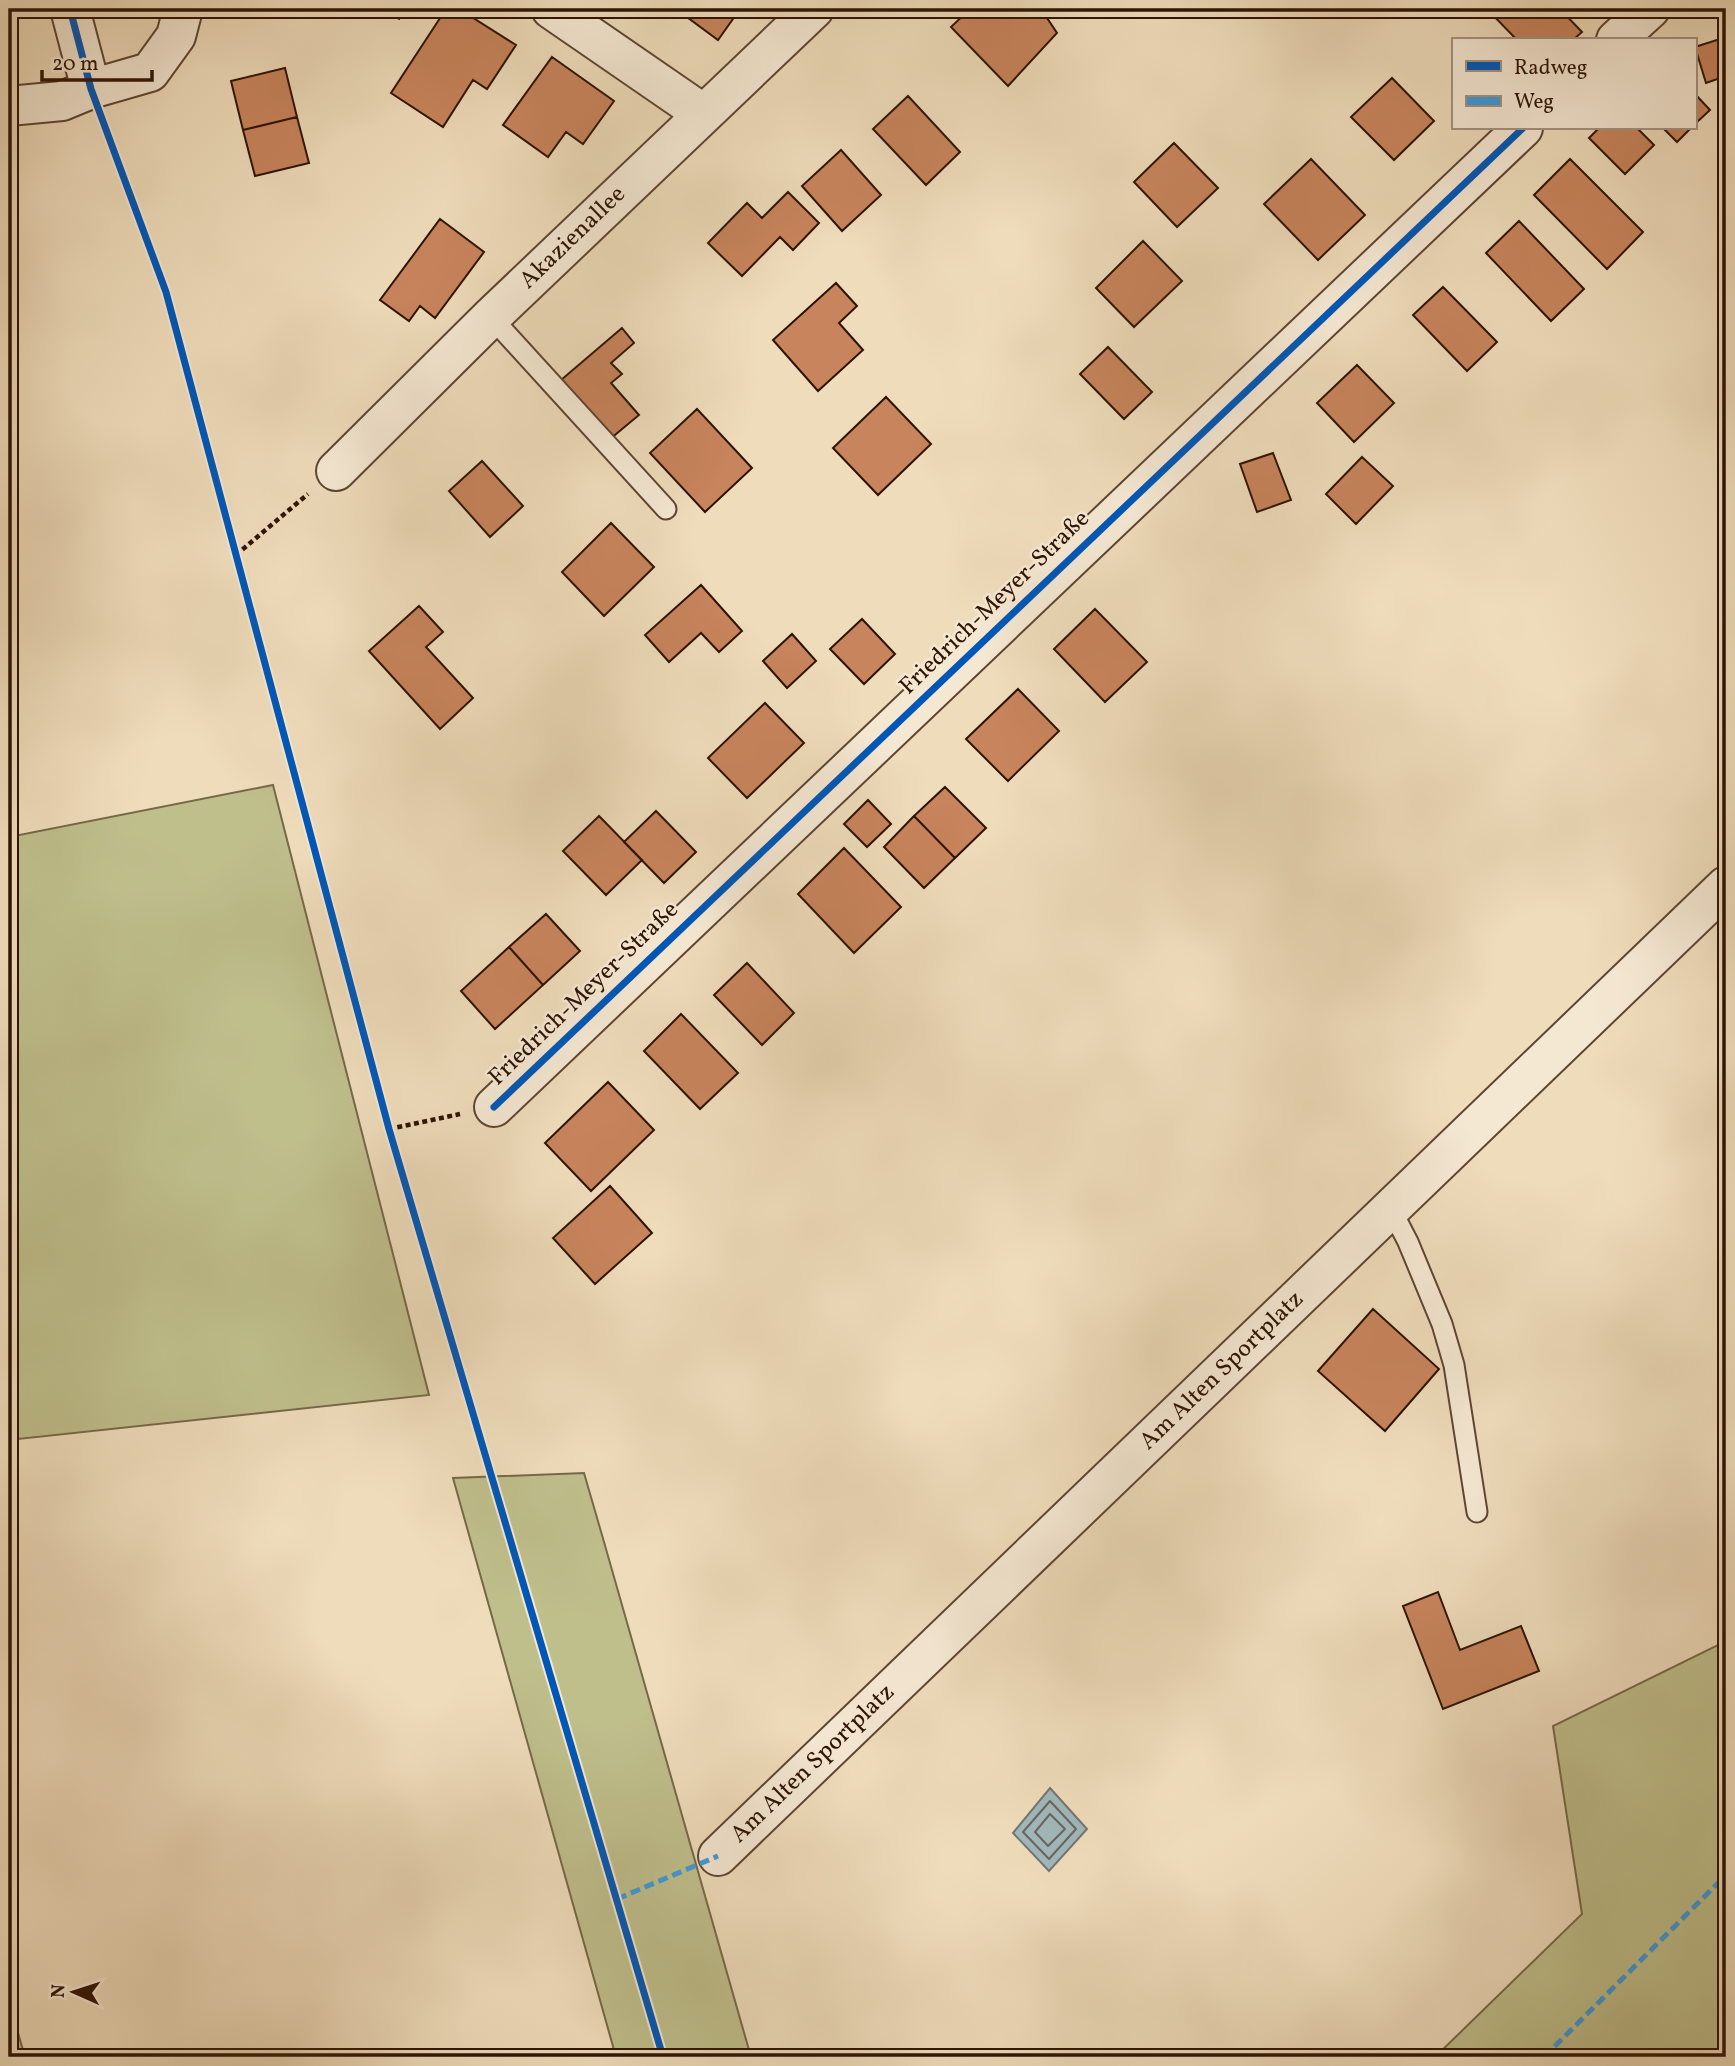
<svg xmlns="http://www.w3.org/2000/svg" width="1735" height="2066" viewBox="0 0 1735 2066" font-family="Vollkorn,serif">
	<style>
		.green { fill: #bfbf8c; stroke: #766948; stroke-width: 2 }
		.water { fill: #a1b8bc; stroke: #737672; stroke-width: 2 }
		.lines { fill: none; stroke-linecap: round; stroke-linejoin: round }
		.shore { stroke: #676660; stroke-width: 2 }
		.building { fill: #c8845c; stroke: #2d1304; stroke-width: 2 }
		.lane-casing { stroke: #5e4532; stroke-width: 23 }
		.street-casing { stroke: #5e4532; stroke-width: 42 }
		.path { stroke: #2d1304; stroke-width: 4.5; stroke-dasharray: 5 3.5; stroke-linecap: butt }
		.lane { stroke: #f5e8d3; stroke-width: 19 }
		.street { stroke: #f5e8d3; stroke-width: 38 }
		.quiet { stroke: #3d9add; stroke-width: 5; stroke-dasharray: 10 5; stroke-linecap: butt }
		.cycleway-casing { stroke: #f5e8d3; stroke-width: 11 }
		.cycleway { stroke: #0057b8; stroke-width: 7 }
		.labels { text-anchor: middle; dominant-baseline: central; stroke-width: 5; stroke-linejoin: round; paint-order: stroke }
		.street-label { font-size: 24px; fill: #2d1304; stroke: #f5e8d3 }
	</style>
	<rect width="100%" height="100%" fill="#efdcbb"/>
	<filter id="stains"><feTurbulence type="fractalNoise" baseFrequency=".00286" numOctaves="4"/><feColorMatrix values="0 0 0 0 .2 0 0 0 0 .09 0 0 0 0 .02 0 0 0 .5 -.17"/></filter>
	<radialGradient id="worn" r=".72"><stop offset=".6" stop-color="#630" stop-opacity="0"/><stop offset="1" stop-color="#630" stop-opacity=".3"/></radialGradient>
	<path class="green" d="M273 785 429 1395 9 1440V837Z
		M584 1473 604 1542 751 2057H616L453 1478Z
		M1726 1641V2057H1435L1582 1914 1553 1726Z
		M9 2002 25 2057H9Z"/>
	<path class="water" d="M1050 1788 1087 1829 1049 1871 1013 1833Z"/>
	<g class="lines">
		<path class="shore" d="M1050 1801 1076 1829 1049 1859 1023 1832Z
			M1050 1814 1065 1829 1048 1846 1035 1832Z"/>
	</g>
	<path class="building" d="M384 9H406L399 19Z
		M446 9H459L516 45 487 89 473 80 443 127 391 93Z
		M676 9H740L718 40Z
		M970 9H1041L1057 33 1008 86 951 27Z
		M1487 9H1560L1582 32 1573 40H1517Z
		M1720 39 1726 58V76L1706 83 1695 47Z
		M552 57 614 101 583 144 566 132 548 157 503 125Z
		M285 68 297 117 243 130 231 81Z
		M1392 78 1434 121 1394 160 1351 117Z
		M1695 94 1710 110 1695 124Z
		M908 96 960 152 926 185 873 129Z
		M297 117 309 163 255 176 243 130Z
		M1599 128H1637L1654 145 1625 174 1589 138Z
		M1663 128H1691L1677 142Z
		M1174 143 1218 188 1177 227 1134 182Z
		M841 150 881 195 842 231 802 186Z
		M1311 159 1365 215 1318 260 1264 204Z
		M1570 159 1643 232 1607 269 1534 195Z
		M788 192 819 223 793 250 780 237 742 276 708 243 747 203 762 218Z
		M440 219 484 252 435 318 420 306 409 321 380 300Z
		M1519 221 1584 289 1551 321 1486 253Z
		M1143 241 1182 281 1134 327 1096 288Z
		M836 283 857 306 839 323 863 350 818 391 773 340Z
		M1443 287 1497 342 1467 371 1413 315Z
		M622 328 634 343 611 363 622 374 611 383 639 415 610 439 561 380Z
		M1108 347 1152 392 1124 419 1080 374Z
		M1357 365 1394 403 1354 442 1317 403Z
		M886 397 931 444 878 495 833 448Z
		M697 409 752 468 705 512 650 453Z
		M1273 453 1291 500 1257 512 1240 464Z
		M1362 457 1393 486 1356 524 1326 494Z
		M482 461 523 506 490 537 449 491Z
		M611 523 654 567 604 616 562 572Z
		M701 585 742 631 719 652 701 633 669 662 645 635Z
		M419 606 443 632 426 647 473 698 440 729 369 651Z
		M1095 609 1147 662 1105 702 1054 649Z
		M862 619 895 654 864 684 830 649Z
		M792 634 816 661 787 688 763 661Z
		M1018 689 1059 731 1008 781 966 739Z
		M765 703 804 743 747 798 708 758Z
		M945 787 986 828 955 858 914 816Z
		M868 800 891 824 867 847 844 824Z
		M656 811 696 852 664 883 624 842Z
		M599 816 642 860 606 895 563 851Z
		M914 816 955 858 924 888 884 847Z
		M844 848 901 907 854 953 798 894Z
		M546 914 580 951 543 985 509 947Z
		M509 947 543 985 495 1029 461 991Z
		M747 963 794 1013 762 1045 714 995Z
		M681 1014 738 1073 700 1109 644 1051Z
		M608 1082 654 1130 591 1191 545 1143Z
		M610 1186 652 1233 595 1284 553 1238Z
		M1373 1309 1439 1369 1385 1431 1318 1371Z
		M1438 1592 1460 1650 1521 1626 1539 1671 1443 1709 1403 1606Z"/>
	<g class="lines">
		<g class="lane-casing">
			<path id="lane" d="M491 317 666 509
				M1391 1209 1408 1242 1442 1324 1454 1365 1477 1512"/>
		</g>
		<g class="street-casing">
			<path id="street" d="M70 9 91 89
				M551 9 702 113
				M1616 40 1650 9
				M9 106 62 101 91 89 150 72 176 36 183 9
				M336 471 491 317 814 9
				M494 1107 1523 128
				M718 1856 1726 886"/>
		</g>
		<path class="path" d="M236 555 308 494
			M389 1129 460 1114"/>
		<use href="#lane" class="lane"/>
		<use href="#street" class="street"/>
		<path class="quiet" d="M617 1899 718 1856
			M1544 2057 1726 1875"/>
		<g class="cycleway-casing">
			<path id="cycleway" d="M70 9 91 89 166 292 389 1129 663 2057
				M494 1107 1523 128"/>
		</g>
		<use href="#cycleway" class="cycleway"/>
	</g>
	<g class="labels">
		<g class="street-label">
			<text transform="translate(573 238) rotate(-44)">Akazienallee</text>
			<text transform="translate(995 603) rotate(-44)">Friedrich-Meyer-Straße</text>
			<text transform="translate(584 994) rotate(-44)">Friedrich-Meyer-Straße</text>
			<text transform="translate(1222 1371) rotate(-44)">Am Alten Sportplatz</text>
			<text transform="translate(813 1764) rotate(-44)">Am Alten Sportplatz</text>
		</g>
	</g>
	<rect width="1735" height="2066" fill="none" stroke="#efdcbb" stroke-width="35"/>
	<rect x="10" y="10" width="1714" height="2045" fill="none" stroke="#2d1304" stroke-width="3.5"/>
	<rect x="18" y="18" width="1700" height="2031" fill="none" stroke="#2d1304" stroke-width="2"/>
	<rect x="1452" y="38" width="245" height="91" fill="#f5e8d3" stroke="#a59380" stroke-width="2"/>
	<rect x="1466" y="61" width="35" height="10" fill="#0057b8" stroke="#a59380" stroke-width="2"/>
	<text x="1514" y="74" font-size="21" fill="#2d1304">Radweg</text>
	<rect x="1466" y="96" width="35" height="10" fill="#3d9add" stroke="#a59380" stroke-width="2"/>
	<text x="1514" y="108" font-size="21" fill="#2d1304">Weg</text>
	<g transform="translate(74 1992) rotate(273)" stroke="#f5e8d3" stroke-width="5" paint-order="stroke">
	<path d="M0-5L12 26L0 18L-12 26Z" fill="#2d1304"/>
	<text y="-10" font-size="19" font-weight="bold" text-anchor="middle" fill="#2d1304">N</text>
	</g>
	<path d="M42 70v10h110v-10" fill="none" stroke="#2d1304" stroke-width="3.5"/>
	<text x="52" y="70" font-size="21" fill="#2d1304" stroke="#f5e8d3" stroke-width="5" paint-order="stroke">20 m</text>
	<rect width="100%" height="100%" filter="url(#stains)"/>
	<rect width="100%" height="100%" fill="url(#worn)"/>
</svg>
